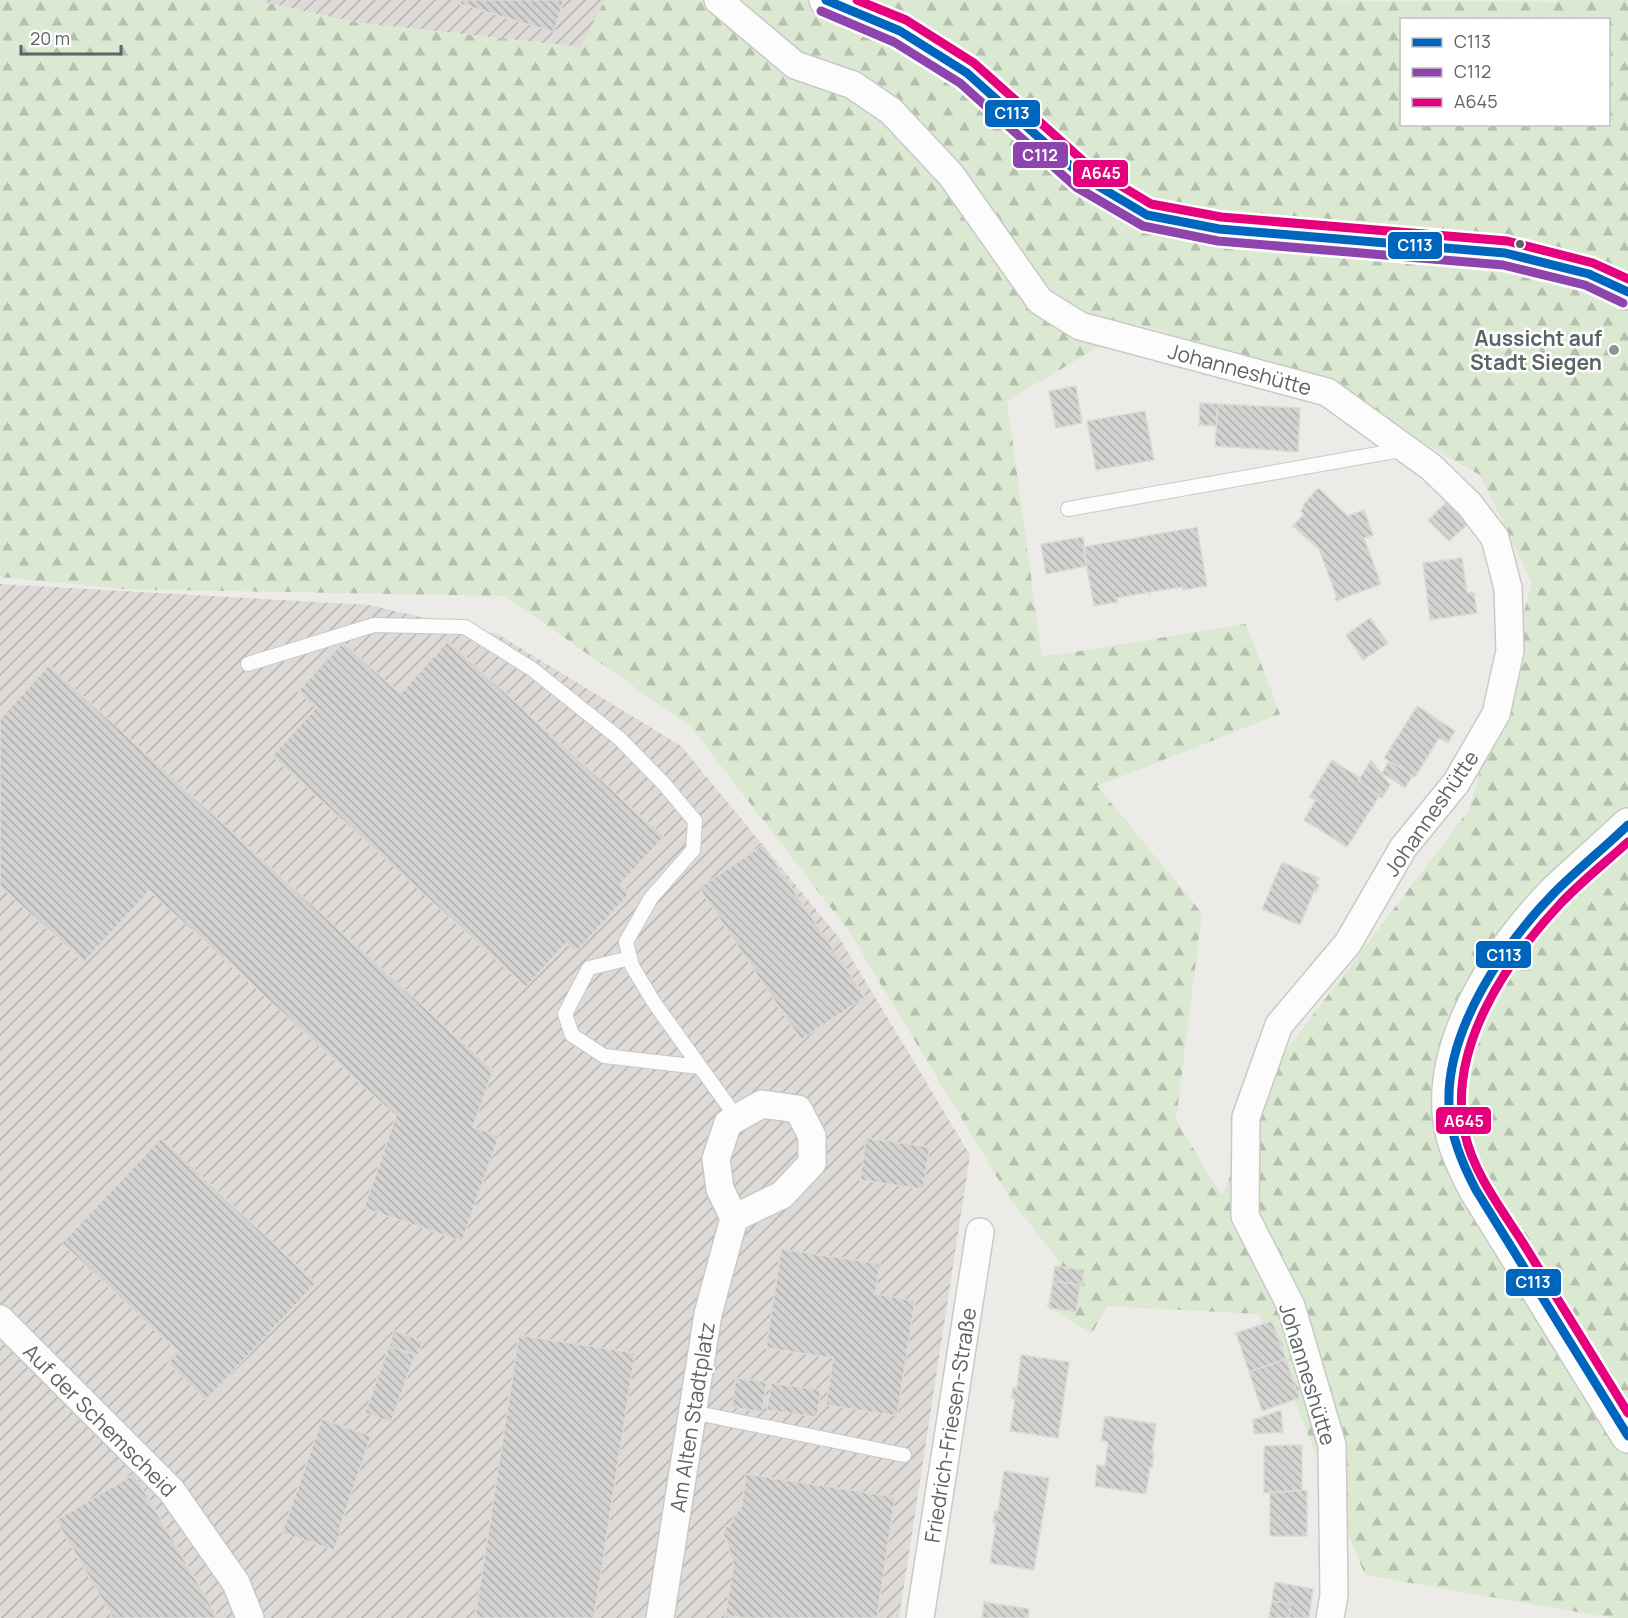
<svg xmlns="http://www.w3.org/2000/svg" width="1628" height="1618" viewBox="0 0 1628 1618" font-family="Manrope,sans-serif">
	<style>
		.industrial { fill: url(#industrial-furrows) }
		.forest { fill: url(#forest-firs); fill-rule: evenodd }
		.building { fill: url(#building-back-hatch); stroke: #dcdad7; stroke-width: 1.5 }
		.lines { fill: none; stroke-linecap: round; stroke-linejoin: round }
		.service-casing { stroke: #c9c9c8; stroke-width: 16 }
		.minor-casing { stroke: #c9c9c8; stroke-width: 30 }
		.secondary-casing { stroke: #c9c9c8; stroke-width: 36 }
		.service { stroke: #fcfcfc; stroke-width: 14 }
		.minor { stroke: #fcfcfc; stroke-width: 27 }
		.secondary { stroke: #fcfcfc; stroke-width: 33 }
		.bus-1-casing { stroke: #fff; stroke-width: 14 }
		.bus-2-casing { stroke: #fff; stroke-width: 14 }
		.bus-3-casing { stroke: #fff; stroke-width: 14 }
		.bus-1 { stroke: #0065bd; stroke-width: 9 }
		.bus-2 { stroke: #8e44ad; stroke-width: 9 }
		.bus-3 { stroke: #e5007d; stroke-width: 9 }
		.bus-dot { fill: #5d6366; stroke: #fff; stroke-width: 2 }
		.poi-dot { fill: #8f9394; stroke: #fff; stroke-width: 2 }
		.labels { text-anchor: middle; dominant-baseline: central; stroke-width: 5; stroke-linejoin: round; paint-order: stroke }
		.poi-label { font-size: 21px; font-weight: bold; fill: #5d6366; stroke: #fff; text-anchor: end }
		.street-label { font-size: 21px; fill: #5d6366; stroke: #fff }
		.line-badge { stroke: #fff; stroke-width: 2 }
		.badge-label { font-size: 16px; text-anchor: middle; font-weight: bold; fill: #fff }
	</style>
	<defs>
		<pattern id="industrial-furrows" width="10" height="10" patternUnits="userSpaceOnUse" patternTransform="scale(1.5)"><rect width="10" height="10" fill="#dddad8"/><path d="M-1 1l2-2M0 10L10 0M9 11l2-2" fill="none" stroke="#b6b4b3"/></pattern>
		<pattern id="forest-firs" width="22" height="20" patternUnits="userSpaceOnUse" patternTransform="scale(1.5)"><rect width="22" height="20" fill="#dbe9d3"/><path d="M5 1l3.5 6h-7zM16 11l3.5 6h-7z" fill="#b5c0af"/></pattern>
		<pattern id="building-back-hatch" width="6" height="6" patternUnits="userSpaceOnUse" patternTransform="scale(1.5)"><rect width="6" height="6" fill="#d4d2d1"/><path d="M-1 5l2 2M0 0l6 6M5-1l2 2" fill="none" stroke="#afaead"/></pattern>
	</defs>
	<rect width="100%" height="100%" fill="#edebe8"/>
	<path class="industrial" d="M255 0H605L581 47 353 22Z
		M0 584 369 605 499 635 681 746 840 939 970 1155 899 1618H0Z"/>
	<path class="forest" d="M0 0H255L353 22 581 47 605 0H1229L1556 2 1557 0H1628V1618H1612L1365 1575 1259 1314 1107 1306 1092 1333 1046 1306 1060 1263 1009 1197 848 930 691 727 505 596 123 589 0 577ZM1402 20H1608V124H1402ZM1137 324 1306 375 1480 475 1532 583 1469 810 1277 1062 1222 1196 1176 1120 1202 913 1097 786 1280 714 1246 624 1042 657 1007 401Z"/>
	<path class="building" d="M461 0H564L554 32 460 4Z
		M1076 386 1082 423 1056 428 1049 391Z
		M1200 403 1218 404 1216 426 1199 425Z
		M1218 404 1300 408 1298 452 1215 446Z
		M1145 411 1154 460 1096 470 1087 421Z
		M1318 488 1348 516 1364 510 1373 535 1364 538 1381 584 1336 601 1335 599 1337 598 1319 549 1293 526 1304 514 1301 511 1304 504Z
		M1450 499 1471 521 1449 541 1428 520Z
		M1197 527 1207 586 1183 590 1182 587 1150 592V596L1149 592 1117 598 1118 602 1094 606 1083 547Z
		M1083 537 1087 566 1046 574 1041 544Z
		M1462 558 1467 593 1474 592 1477 613 1430 620 1423 563Z
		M1370 618 1388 643 1363 660 1346 635Z
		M448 641 664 837 620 884 627 891V896L579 949 574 950 566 943 526 987 272 756 316 708 298 691 343 642 400 694Z
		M49 665 493 1070 473 1127 499 1136 462 1241 364 1208 396 1116 149 891 84 962 0 886V719Z
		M1417 706 1455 731 1448 743 1439 738 1415 777 1384 758Z
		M1332 760 1360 778 1358 781 1380 795 1347 847 1304 820 1316 800 1309 797Z
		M1371 760 1390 785 1382 798 1358 781Z
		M1389 761 1413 775 1405 788 1382 773Z
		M763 845 865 997 801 1040 699 888Z
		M1282 862 1319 878 1316 883 1319 885 1316 892 1314 891 1300 925 1262 909Z
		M161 1138 316 1283 206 1400 168 1363 178 1352 62 1243Z
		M866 1138 930 1147 923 1189 860 1180Z
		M781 1249 880 1264 875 1294 915 1301 897 1416 826 1405 833 1358 766 1348Z
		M1055 1266 1084 1270 1082 1285 1053 1281Z
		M1053 1281 1080 1285 1076 1312 1049 1308Z
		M1272 1321 1286 1359 1249 1372 1236 1333Z
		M394 1331 423 1341 418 1355 389 1346Z
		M519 1335 635 1353 594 1618H475Z
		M389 1346 415 1355 391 1422 365 1413Z
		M1021 1355 1069 1362 1058 1438 1010 1431 1015 1399 1012 1398 1013 1387H1017Z
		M1286 1359 1299 1398 1262 1411 1249 1372Z
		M736 1378 767 1382 762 1412 732 1407Z
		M771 1383 821 1390 817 1417 767 1410Z
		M1281 1410 1283 1432 1254 1434 1253 1420Z
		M1105 1416 1156 1424 1152 1451 1154 1452 1152 1468 1150 1467 1146 1494 1095 1486 1097 1465 1105 1466 1108 1442 1101 1441Z
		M322 1419 371 1436 339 1530 341 1531 334 1550 282 1533Z
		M1302 1445V1490L1264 1493V1446Z
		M1004 1471 1049 1478 1034 1570 990 1563 996 1523H993L995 1511H998Z
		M134 1474 218 1618H113L56 1520Z
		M746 1474 895 1497 877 1618H746L725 1615 734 1564 730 1554 727 1540 723 1539 725 1526 729 1527 735 1515 742 1506Z
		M1307 1490V1536H1270V1493Z
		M1275 1582 1313 1589 1309 1618H1289L1291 1604 1272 1601Z
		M1272 1601 1291 1604 1289 1618H1269Z
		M984 1602 1029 1609 1028 1618H982Z
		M725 1615 746 1618H725Z"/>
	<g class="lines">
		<g class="service-casing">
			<path id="service" d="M1068 509 1406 449
				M248 664 374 625 465 627 532 669 620 739 664 784 695 821 693 850 651 898 626 942 632 966 655 1004 737 1118
				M630 958 589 968 565 1014 572 1035 604 1056 700 1067
				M692 1412 904 1455"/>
		</g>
		<g class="minor-casing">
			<path id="minor" d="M718 0 795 65 853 85 891 111 951 175 1040 301 1080 326 1327 392 1431 467 1470 505 1495 538 1508 588 1510 651 1496 714 1456 783 1403 848 1348 943 1279 1025 1246 1117 1245 1216 1291 1306 1332 1445 1334 1595 1330 1618
				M0 1319 171 1490 236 1583 250 1618
				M660 1618 708 1314 734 1218 720 1189 716 1159 728 1123 762 1104 798 1109 812 1136V1163L782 1195 734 1218
				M920 1618 980 1232"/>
		</g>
		<g class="secondary-casing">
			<path id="secondary" d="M826 0 900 31 967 73 1083 177 1147 215 1219 229 1505 253 1589 274 1628 292
				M1628 825C1604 848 1578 870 1554 893 1498 951 1431 1051 1453 1136 1458 1155 1467 1173 1476 1190L1628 1436"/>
		</g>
		<use href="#service" class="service"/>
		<use href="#minor" class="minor"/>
		<use href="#secondary" class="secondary"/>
		<g class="bus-1-casing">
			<path id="bus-1" d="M826 0 900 31 967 73 1083 177 1147 215 1219 229 1505 253 1589 274 1628 292
				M1628 825C1604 848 1578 869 1554 893 1504 944 1446 1030 1449 1104 1450 1135 1462 1163 1476 1190L1628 1436"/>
		</g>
		<g class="bus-2-casing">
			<path id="bus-2" d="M821 11 894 42 960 83 1076 187 1143 226 1218 241 1503 265 1585 285 1623 303"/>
		</g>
		<g class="bus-3-casing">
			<path id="bus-3" d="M857 0 906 20 974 63 1090 167 1151 204 1221 217 1507 241 1593 263 1628 279
				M1628 842C1606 862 1582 881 1561 903 1506 962 1446 1049 1465 1134 1473 1172 1502 1210 1523 1243 1558 1299 1593 1356 1628 1413"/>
		</g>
		<use href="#bus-1" class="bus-1"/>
		<use href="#bus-2" class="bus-2"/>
		<use href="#bus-3" class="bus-3"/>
	</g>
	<circle class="bus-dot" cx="1520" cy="244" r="5"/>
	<circle class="poi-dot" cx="1614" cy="350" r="6"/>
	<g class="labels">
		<g class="poi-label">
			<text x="1602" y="338">Aussicht auf<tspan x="1602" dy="24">Stadt Siegen</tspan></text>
		</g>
		<g class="street-label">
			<text transform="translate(1240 369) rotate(15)">Johanneshütte</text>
			<text transform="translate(1431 813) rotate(-55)">Johanneshütte</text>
			<text transform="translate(1308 1374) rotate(73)">Johanneshütte</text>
			<text transform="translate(692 1417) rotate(-81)">Am Alten Stadtplatz</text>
			<text transform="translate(100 1420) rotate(45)">Auf der Schemscheid</text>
			<text transform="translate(950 1425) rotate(-81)">Friedrich-Friesen-Straße</text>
		</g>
	</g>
	<g class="line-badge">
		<rect x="984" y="99" width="57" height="29" rx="6" fill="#0065bd"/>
		<rect x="1012" y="141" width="57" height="28" rx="6" fill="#8e44ad"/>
		<rect x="1072" y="159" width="57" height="29" rx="6" fill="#e5007d"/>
		<rect x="1387" y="231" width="56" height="29" rx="6" fill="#0065bd"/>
		<rect x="1475" y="940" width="57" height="29" rx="6" fill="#0065bd"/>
		<rect x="1435" y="1106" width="57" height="29" rx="6" fill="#e5007d"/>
		<rect x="1505" y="1268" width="57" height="29" rx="6" fill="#0065bd"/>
	</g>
	<g class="badge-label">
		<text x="1012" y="119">C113</text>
		<text x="1040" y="161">C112</text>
		<text x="1101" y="179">A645</text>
		<text x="1415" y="251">C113</text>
		<text x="1504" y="961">C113</text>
		<text x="1464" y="1127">A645</text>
		<text x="1533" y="1288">C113</text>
	</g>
	<rect x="1400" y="18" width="210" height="108" fill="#ffffff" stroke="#bec1c2" stroke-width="1.5"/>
	<rect x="1412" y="38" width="30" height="9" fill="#0065bd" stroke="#bec1c2" stroke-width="1.5"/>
	<text x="1454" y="48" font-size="18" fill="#5d6366">C113</text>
	<rect x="1412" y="68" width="30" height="9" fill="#8e44ad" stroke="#bec1c2" stroke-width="1.5"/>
	<text x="1454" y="78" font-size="18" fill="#5d6366">C112</text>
	<rect x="1412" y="98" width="30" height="9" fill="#e5007d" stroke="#bec1c2" stroke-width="1.5"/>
	<text x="1454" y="108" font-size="18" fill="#5d6366">A645</text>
	<path d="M21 45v9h100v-9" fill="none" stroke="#5d6366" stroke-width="3"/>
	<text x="30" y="45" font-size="18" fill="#5d6366" stroke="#ffffff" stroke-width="4.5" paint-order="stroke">20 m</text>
</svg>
